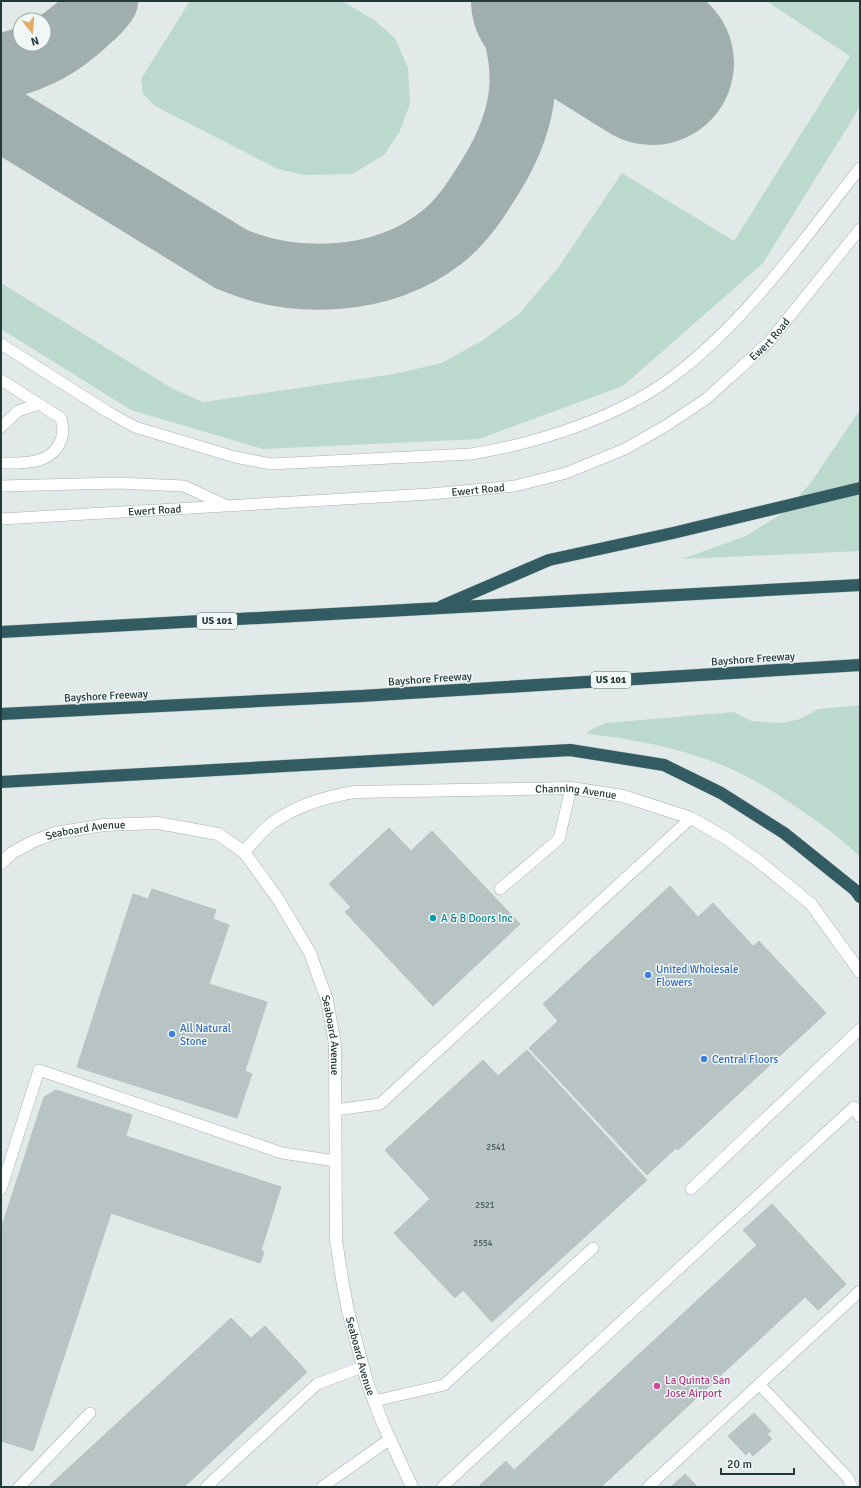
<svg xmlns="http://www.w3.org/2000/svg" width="861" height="1488" viewBox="0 0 861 1488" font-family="Signika,sans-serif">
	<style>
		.green { fill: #bcd9cd }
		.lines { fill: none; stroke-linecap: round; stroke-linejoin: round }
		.taxiway { stroke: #a0aeae; stroke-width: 66 }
		.runway { stroke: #a0aeae; stroke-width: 164 }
		.building { fill: #b7c4c3; stroke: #b4c3c2 }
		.lane-casing { stroke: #a4b1b1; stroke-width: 12 }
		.street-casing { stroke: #a4b1b1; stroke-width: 13 }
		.highway-casing { stroke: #c1c7c8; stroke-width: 13 }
		.lane { stroke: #fff; stroke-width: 11 }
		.street { stroke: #fff; stroke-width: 12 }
		.highway { stroke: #325c62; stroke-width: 12 }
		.culture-dot { fill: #0f9aa8; stroke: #f1f7f6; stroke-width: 1.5 }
		.shop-dot { fill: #3f7fe0; stroke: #f1f7f6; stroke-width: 1.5 }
		.hotel-dot { fill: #d1479c; stroke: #f1f7f6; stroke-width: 1.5 }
		.labels { text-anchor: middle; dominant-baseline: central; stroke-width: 3; stroke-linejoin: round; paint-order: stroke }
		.number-label { font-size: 9px; fill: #485b5c }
		.shield { fill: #f1f7f6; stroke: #617172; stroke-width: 1 }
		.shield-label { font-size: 10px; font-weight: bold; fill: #233839 }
		.street-label { font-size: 11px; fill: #233839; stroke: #f1f7f6 }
		.culture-label { font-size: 11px; fill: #0d838f; stroke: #f1f7f6; text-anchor: start }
		.shop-label { font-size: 11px; fill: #366cbe; stroke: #f1f7f6; text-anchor: start }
		.hotel-label { font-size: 11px; fill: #b23c85; stroke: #f1f7f6; text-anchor: start }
	</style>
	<rect width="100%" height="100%" fill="#e1eae9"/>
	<path class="green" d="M190 1H342L374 20 395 38 408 68 410 104 399 133 384 155 352 174 304 175 278 169 155 106 143 94 141 79Z
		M766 1H860V107L763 263 623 386 479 439 263 449 131 410 1 329V283L173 389 203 402 394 374 442 363 483 340 519 314 558 268 622 173 734 241 850 56Z
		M860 410V551L682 559 746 536 783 513 809 485Z
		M860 705V857C843 840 824 826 805 813 781 796 756 780 729 768 685 749 635 739 587 734L588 731 606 723 734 712 751 721 782 723 800 719 818 709Z"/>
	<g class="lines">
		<path class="taxiway" d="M1 67C37 58 61 45 88 19 94 14 100 8 105 1
			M1 118 231 259C296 287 383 283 441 238 463 221 478 197 492 174 528 115 532 65 505 1"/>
		<path class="runway" d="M553 1 652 63"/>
	</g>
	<path class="building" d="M389 828 411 851 432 831 520 924 433 1006 345 912 351 907 329 884Z
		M670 886 698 917 713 903 753 946 582 1105 529 1048 558 1021 543 1004Z
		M152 889 216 910 213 919 229 925 209 984 267 1002 245 1071 252 1074 237 1118 77 1067 133 894 148 899Z
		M759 941 826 1013 678 1150 676 1148 647 1175 582 1105Z
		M527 1050 647 1180 492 1322 463 1290 455 1298 394 1233 430 1199 385 1150 483 1060 498 1076Z
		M56 1090 132 1115 126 1136 281 1187 261 1250 264 1252 260 1263 111 1213 33 1451 1 1441V1229L44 1097Z
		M772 1204 846 1284 818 1310 805 1297 601 1487H478L506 1461 514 1470 757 1245 743 1230Z
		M231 1318 251 1338 265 1326 307 1372 184 1487H48Z
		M754 1413 771 1431 767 1434 772 1439 753 1456 749 1451 746 1455 728 1436Z
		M685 1474 698 1487H671Z"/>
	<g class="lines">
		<g class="lane-casing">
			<g id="lane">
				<path d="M1 344 108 412 135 427 235 457 271 464 471 454C539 443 620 417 675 375 749 318 803 240 860 168"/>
				<path d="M1 380 61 418C62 424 64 431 62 437 54 465 25 463 1 463"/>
				<path d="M1 427 18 411 39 404"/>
				<path d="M1 486 117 483 184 486 225 505"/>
				<path id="s1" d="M1 519 430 494 515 486 566 473 625 449 667 425 706 399 769 342 860 229"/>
				<path d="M500 889 559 839 571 788"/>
				<path d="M335 1110 380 1104 691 818"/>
				<path d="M1 1189 39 1070 282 1153 335 1161"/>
				<path d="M691 1189 860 1029"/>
				<path d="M759 1384 848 1478 852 1487"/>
				<path d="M374 1401 444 1385 593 1248"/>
				<path d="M19 1487 90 1413"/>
				<path d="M206 1487 317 1384 362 1367"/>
				<path d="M322 1487 390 1439"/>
				<path d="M442 1487 854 1107 860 1117"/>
				<path d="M648 1487 860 1291"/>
			</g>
		</g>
		<g class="street-casing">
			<g id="street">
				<path id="s2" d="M244 852C253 842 262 831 272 823 297 805 325 797 354 792L571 788 623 796 691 818 727 839 757 860 811 904 860 972"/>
				<path id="s3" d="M1 863 12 853 32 842 55 833 104 825 158 823 218 834 244 852 278 899 310 953 327 1000 335 1044 336 1240 342 1279 348 1311 367 1382 383 1424 412 1487"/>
			</g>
		</g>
		<g class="highway-casing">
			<path id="highway" d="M442 606 549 560 673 533 860 488
				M1 632 860 585
				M1 714 361 696 860 665
				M1 782 570 750 664 765 721 793 784 833 855 890 860 897"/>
		</g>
		<use href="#lane" class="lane"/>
		<use href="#street" class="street"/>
		<use href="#highway" class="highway"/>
	</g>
	<circle class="culture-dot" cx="433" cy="918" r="4"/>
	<g class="shop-dot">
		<circle cx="648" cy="975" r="4"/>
		<circle cx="172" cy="1034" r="4"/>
		<circle cx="704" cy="1059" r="4"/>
	</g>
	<circle class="hotel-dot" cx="657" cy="1386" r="4"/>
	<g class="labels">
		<g class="number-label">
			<text x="496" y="1147">2541</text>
			<text x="485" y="1205">2521</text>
			<text x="483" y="1243">2554</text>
		</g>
		<g class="shield">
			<rect x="197" y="613" width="40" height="16" rx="3"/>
			<rect x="591" y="672" width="40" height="16" rx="3"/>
		</g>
		<g class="shield-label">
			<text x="217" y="621">US 101</text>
			<text x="611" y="680">US 101</text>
		</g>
		<g class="street-label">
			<text stroke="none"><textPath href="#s1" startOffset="814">Ewert Road</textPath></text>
			<text stroke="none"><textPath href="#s1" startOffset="478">Ewert Road</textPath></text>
			<text stroke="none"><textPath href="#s1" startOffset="154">Ewert Road</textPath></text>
			<text transform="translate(753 659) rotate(-4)">Bayshore Freeway</text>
			<text transform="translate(430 679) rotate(-4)">Bayshore Freeway</text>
			<text transform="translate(106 696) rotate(-3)">Bayshore Freeway</text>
			<text stroke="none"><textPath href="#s2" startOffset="351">Channing Avenue</textPath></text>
			<text stroke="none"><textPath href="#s3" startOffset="93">Seaboard Avenue</textPath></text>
			<text stroke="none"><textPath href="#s3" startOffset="465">Seaboard Avenue</textPath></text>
			<text stroke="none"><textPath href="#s3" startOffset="789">Seaboard Avenue</textPath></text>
		</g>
		<g class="culture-label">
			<text x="441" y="918">A &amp; B Doors Inc</text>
		</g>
		<g class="shop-label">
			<text x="656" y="969">United Wholesale<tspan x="656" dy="13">Flowers</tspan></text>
			<text x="180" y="1028">All Natural<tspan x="180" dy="13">Stone</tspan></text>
			<text x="712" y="1059">Central Floors</text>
		</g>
		<g class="hotel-label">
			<text x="665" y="1380">La Quinta San<tspan x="665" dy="13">Jose Airport</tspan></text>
		</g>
	</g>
	<rect width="861" height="1488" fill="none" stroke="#233839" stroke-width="4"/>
	<g transform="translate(32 32) rotate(163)"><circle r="19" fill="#f1f7f6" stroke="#9fabaa"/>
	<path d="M0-3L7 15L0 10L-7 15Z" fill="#e4ad66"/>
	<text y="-6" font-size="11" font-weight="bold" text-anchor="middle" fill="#233839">N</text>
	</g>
	<path d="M721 1468v6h73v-6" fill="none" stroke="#233839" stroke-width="2"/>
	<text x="727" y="1468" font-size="12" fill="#233839" stroke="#f1f7f6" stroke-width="3" paint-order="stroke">20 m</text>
</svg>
